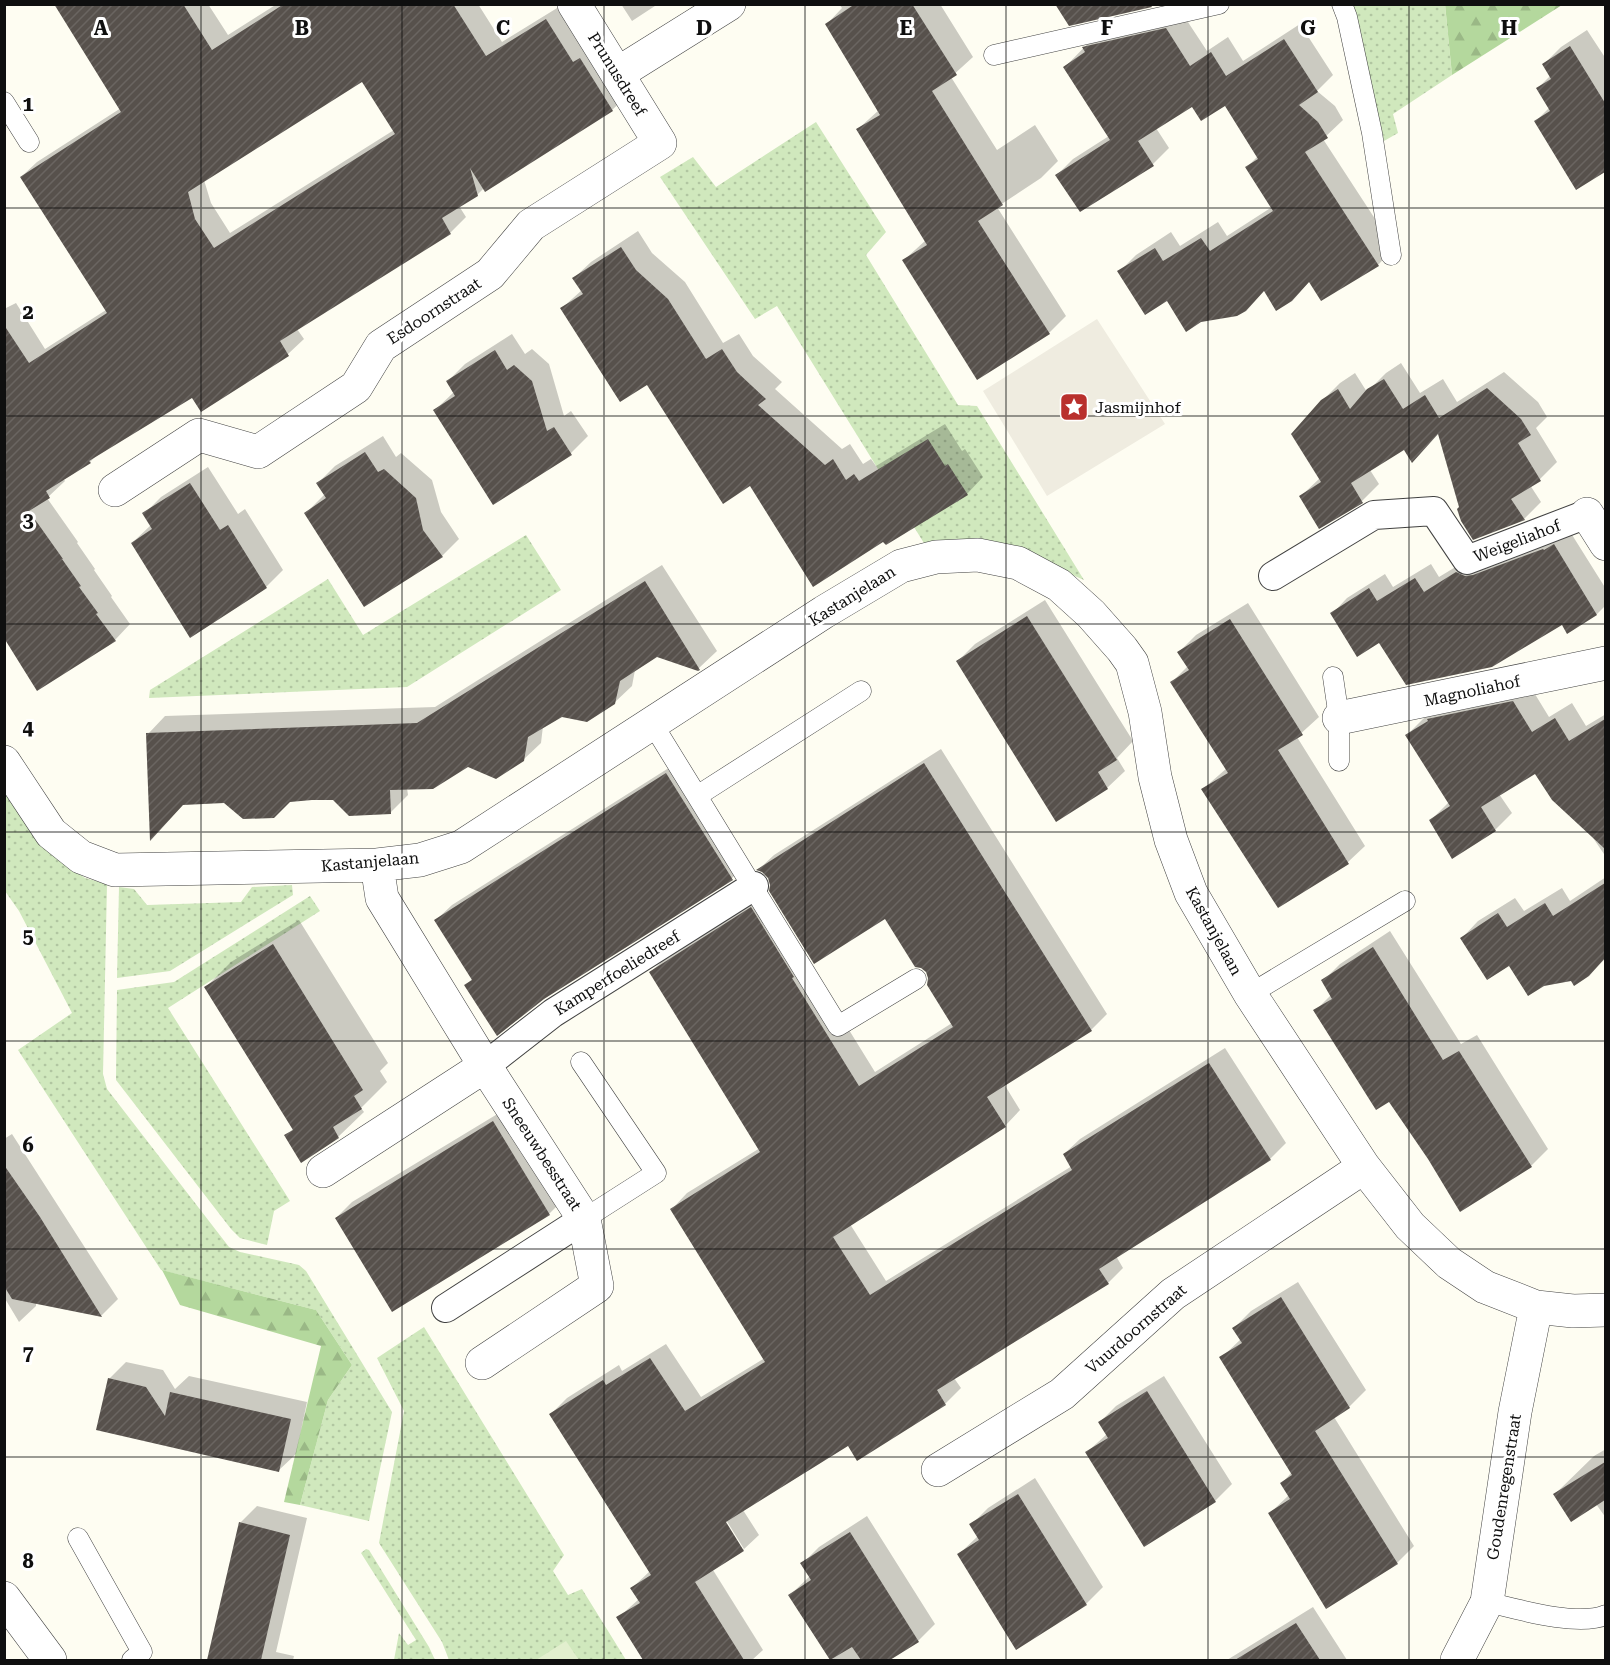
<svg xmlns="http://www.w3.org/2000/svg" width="1610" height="1665" viewBox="0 0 1610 1665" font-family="'Roboto Serif',serif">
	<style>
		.grass { fill: url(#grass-dots) }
		.forest { fill: url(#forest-firs) }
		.pitch { fill: #e2efce }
		.plaza { fill: #efece0 }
		.shadow { fill: #0003; fill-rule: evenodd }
		.building { fill: url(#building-hatch); fill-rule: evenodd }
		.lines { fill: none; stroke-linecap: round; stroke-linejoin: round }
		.service-casing { stroke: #424242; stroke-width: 21 }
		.pedestrian-casing { stroke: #424242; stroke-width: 30 }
		.minor-casing { stroke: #424242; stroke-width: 34 }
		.service { stroke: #fff; stroke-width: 20 }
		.pedestrian { stroke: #fff; stroke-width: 28 }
		.minor { stroke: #fff; stroke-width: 33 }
		.grid { fill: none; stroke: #0f0f0f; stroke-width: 1.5; stroke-opacity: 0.55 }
		.labels { text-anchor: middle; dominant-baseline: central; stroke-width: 6; stroke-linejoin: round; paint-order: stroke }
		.street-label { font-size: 16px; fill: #0f0f0f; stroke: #fff }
		.poi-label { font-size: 16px; fill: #0f0f0f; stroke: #fff; text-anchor: start }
		.grid-label { font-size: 20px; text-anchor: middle; font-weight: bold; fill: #0f0f0f; stroke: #fff; stroke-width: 6; stroke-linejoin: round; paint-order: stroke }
	</style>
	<defs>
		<pattern id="grass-dots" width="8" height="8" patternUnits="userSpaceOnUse" patternTransform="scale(1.5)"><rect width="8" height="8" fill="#d0e8bd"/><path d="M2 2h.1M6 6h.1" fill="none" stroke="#b1c6a1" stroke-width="1.8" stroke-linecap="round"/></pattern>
		<pattern id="forest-firs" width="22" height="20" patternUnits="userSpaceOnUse" patternTransform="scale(1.5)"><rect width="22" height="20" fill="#b4d89d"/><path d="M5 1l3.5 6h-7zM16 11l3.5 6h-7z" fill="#9ab886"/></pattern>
		<pattern id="building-hatch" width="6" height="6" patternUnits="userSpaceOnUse" patternTransform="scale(1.5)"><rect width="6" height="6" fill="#57514c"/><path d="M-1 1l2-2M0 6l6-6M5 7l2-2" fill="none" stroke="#6a6561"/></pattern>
	</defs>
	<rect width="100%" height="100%" fill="#fefdf2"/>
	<path class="grass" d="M1353 5H1445L1452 75 1393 114 1398 133 1384 141Z
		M816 122 886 232 866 255 958 405 977 406 1084 580 1004 545 927 548 777 306 755 319 660 177 693 157 716 187Z
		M526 535 561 590 407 687 149 698 150 690 328 579 363 635Z
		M4 790 55 857 85 878 107 884 103 1074 107 1089 229 1247 240 1252 299 1265 306 1271 392 1412 369 1521 300 1505 328 1400 352 1365 316 1310 161 1270 18 1050 72 1013 19 911 5 891Z
		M292 885 293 895 170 971 117 978 119 887 134 889 147 905 241 902 252 887Z
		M310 896 320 911 168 1008 290 1201 274 1211 267 1245 240 1238 231 1229 116 1080 117 990 174 982Z
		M424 1327 564 1555 553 1571 568 1595 582 1589 626 1660H449L442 1642 379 1543 404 1411 377 1358Z
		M366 1549 369 1550 429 1647 435 1660H394L399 1633 408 1645 416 1640 361 1553Z"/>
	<path class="forest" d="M1445 4H1562V5L1452 75Z
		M162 1270 316 1310 352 1365 328 1400 300 1505 284 1502 321 1346 180 1305Z"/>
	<path class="pitch" d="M566 1641 579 1660H536Z"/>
	<path class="plaza" d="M1097 319 1165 424 1047 496 983 391Z"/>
	<path class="shadow" d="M56 4H208L228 35 277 4H478L502 42 562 5 628 95 612 110 484 188 477 195 459 206 466 217 451 232 297 329 304 339 288 354 192 396 97 455 90 462 63 478 65 481 47 498 78 542 77 543 95 569 94 570 112 596 111 597 130 624 115 640 4 541V309L16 303 45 349 106 310 21 177 37 162 121 108ZM363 80 394 130 230 233 211 203 204 180Z
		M621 4H658L632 21Z
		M839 4H940L973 57 951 77 997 150 1035 125 1058 161 1041 178 997 207 1066 316 1049 333 904 260 926 240 858 129 879 110 827 24 842 8Z
		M1182 13 1207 51 1228 37 1243 61 1300 24 1333 75 1317 91 1335 106 1343 120 1323 139 1394 248 1378 265 1310 281 1291 300 1265 290 1167 299 1119 272 1136 255 1171 232 1180 246 1218 222 1227 236 1272 207 1247 167 1258 156 1225 104 1192 105 1156 128 1169 148 1153 164 1057 175 1073 159 1109 136 1065 67 1100 31Z
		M1587 30 1606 59V170L1577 188 1536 121 1549 108 1538 88 1551 75 1544 64 1561 47Z
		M638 231 652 253 685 282 723 343 739 334 753 356 782 382 775 389 842 449 850 444 863 464 871 459 876 466 945 424 962 451 965 449 983 477 967 494 884 540 750 484 647 383 562 308 582 290 574 278 591 262Z
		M512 334 525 354 532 349 549 364 564 416 571 411 588 436 571 453 493 503 435 410 454 392 448 381 465 364Z
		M1401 363 1420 393 1443 379 1457 402 1504 372 1538 402 1547 417 1536 428 1557 462 1540 479 1530 485 1541 502 1524 519 1461 507 1439 433 1404 448 1370 470 1379 484 1362 501 1301 496 1320 478 1322 401 1340 383 1355 373 1367 392 1386 373Z
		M383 436 396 457 401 453 432 480 441 512 459 539 442 556 306 513 325 494 318 483 335 466Z
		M208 467 238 514 245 509 283 570 266 587 190 636 132 543 151 525 144 514 161 497Z
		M1569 530 1606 589V605L1597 614 1562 623 1380 641 1332 614 1347 598 1385 574 1393 587 1431 564 1439 577 1472 557Z
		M662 565 717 651 699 668 697 670 657 656 635 670 632 686 614 703 562 715 543 726 541 743 523 760 468 765 407 788 408 795 391 812 333 798 148 734 165 716 435 707Z
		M1045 600 1133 741 1117 758 1125 771 1107 788 1057 820 958 661 975 644Z
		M1248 603 1319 717 1297 737 1365 846 1348 862 1279 906 1203 789 1227 768 1172 682 1188 666 1179 652 1196 635Z
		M1530 686 1549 717 1572 703 1586 726 1606 714V857L1589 832 1535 772 1499 794 1512 813 1495 830 1431 820 1449 802 1407 735 1424 718 1440 708Z
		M941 749 1107 1014 1091 1030 1004 1084 1020 1110 1005 1126 850 1224 886 1281 1072 1166 1064 1154 1080 1139 1225 1048 1286 1143 1270 1159 1116 1256 1123 1268 1108 1283 954 1378 961 1388 945 1404 848 1444 743 1510 759 1535 743 1550 713 1570 763 1650 752 1660H646L619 1617 639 1599 632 1588 650 1571 551 1414 567 1398 619 1365 622 1371 666 1344 701 1397 765 1358 672 1209 687 1193 760 1148 651 972 666 957 767 893 807 962 875 1072 952 1023 927 971 885 917 770 877 759 869 774 855ZM723 1515 744 1549H740L720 1517Z
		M683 759 748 863 732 878 543 998 466 985 473 978 436 920 452 905Z
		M1606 877V958L1589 975 1572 980 1510 964 1462 938 1478 921 1515 898 1524 911 1562 888 1570 901Z
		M299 920 388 1063 380 1071 387 1082 361 1108 364 1112 338 1137 286 1136 294 1128 206 987 231 962Z
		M1390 931 1461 1044 1477 1035 1548 1149 1531 1166 1429 1158 1390 1100 1315 1011 1331 995 1323 981 1340 964Z
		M509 1107 565 1198 549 1214 336 1218 352 1202Z
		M12 1134 118 1299 101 1316 36 1302V1306L19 1322 4 1297V1139Z
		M1298 1282 1366 1390 1349 1407 1334 1417 1414 1546 1397 1563 1270 1513 1289 1495 1282 1483 1292 1472 1221 1358 1241 1339 1234 1328 1251 1311Z
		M126 1362 163 1370 175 1389 189 1376 307 1402 296 1454 278 1471 98 1429 109 1379Z
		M1164 1376 1232 1484 1215 1501 1087 1452 1107 1434 1099 1423 1116 1406Z
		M1606 1449V1518L1596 1504 1555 1494 1594 1456Z
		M1035 1478 1103 1587 1086 1604 959 1554 978 1536 971 1525 988 1508Z
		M257 1506 307 1518 276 1652 294 1656 293 1660 208 1659 240 1523Z
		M867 1516 935 1624 918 1641 887 1660H831L790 1595 810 1576 802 1564 819 1547Z
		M1313 1607 1347 1660H1227Z"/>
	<path class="building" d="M54 4H183L212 50 284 4H453L486 56 546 19 573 62 580 58 613 111 485 192 470 168 478 196 442 218 451 234 280 341 289 356 201 412 192 398 89 461 91 463 46 491 50 498 29 511 63 559H62L81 586 79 587 98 613 96 614 116 641 37 691 4 638V325L29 363 107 313 20 177 121 112ZM362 82 395 134 214 248 195 219 188 192Z
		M855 4H912L957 75 932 91 1003 205 978 221 1050 334 977 380 902 260 927 245 856 129 880 115 825 24Z
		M1055 4H1150L1152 7 1069 26Z
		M1166 28 1190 66 1211 52 1226 76 1284 39 1318 92 1299 105 1318 122 1328 138 1305 152 1379 266 1321 301 1309 282 1292 301 1276 311 1264 291 1246 311 1237 316 1201 322 1186 332 1167 301 1145 315 1117 271 1155 248 1163 261 1201 238 1210 251 1273 211 1245 167 1258 159 1225 106 1201 121 1192 107 1138 141 1154 166 1080 212 1055 175 1110 140 1063 67 1085 52 1082 47Z
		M1570 46 1605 103V172L1576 190 1534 121 1550 111 1536 88 1551 79 1542 64Z
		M621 247 636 270 668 299 706 359 722 349 737 372 766 399 758 405 825 465 833 459 846 480 854 474 859 481 928 439 945 466 948 464 968 495 886 545 883 542 813 587 750 486 723 504 647 385 620 402 560 308 583 294 572 278Z
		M495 350 507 370 514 365 532 381 547 431 554 427 572 455 493 505 433 410 455 396 446 381Z
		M1384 379 1403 409 1425 395 1439 418 1487 388 1521 419 1531 435 1518 443 1541 481 1511 499 1525 520 1473 540 1461 521 1457 509 1459 507 1438 434 1412 463 1404 450 1351 483 1363 503 1319 529 1299 496 1321 482 1291 434 1321 400 1338 389 1350 409 1367 389Z
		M365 452 378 472 384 469 416 498 423 530 443 557 364 607 304 513 326 498 316 483Z
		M190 483 220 530 228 525 267 588 190 638 131 543 152 529 142 513Z
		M1554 544 1597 615 1567 634 1562 625 1492 667 1406 685 1379 643 1357 657 1330 613 1369 588 1377 601 1415 578 1424 592 1456 572 1465 576 1473 575 1543 549 1544 550Z
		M645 581 700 670 698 671 657 657 620 681 615 704 587 722 562 717 528 737 524 761 496 779 468 767 433 789 390 790 391 814 349 816 333 800H312L290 802 274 818 243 819 224 803 183 805 150 841 146 733 417 723Z
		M1027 616 1117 760 1098 772 1108 789 1056 822 956 661Z
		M1230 619 1303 735 1278 750 1349 864 1278 908 1201 789 1228 773 1170 682 1189 670 1177 652Z
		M1513 701 1532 732 1555 718 1569 741 1605 719V849L1552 800 1535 774 1481 807 1496 831 1452 859 1429 820 1450 806 1405 735 1428 721 1427 719Z
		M924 763 1092 1031 987 1097 1006 1127 833 1237 870 1295 1072 1170 1063 1154 1209 1063 1271 1160 1099 1269 1109 1284 937 1390 946 1405 857 1461 848 1446 726 1522 744 1551 695 1582 744 1660H643L616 1617 640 1603 630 1588 651 1575 549 1414 603 1380 606 1385 650 1358 685 1411 765 1362 670 1209 760 1152 649 972 751 907 794 977 792 978 859 1086 953 1027 927 985 928 978 926 972 921 968 915 967 885 919 814 964 769 891 770 885 768 878 762 872 756 870Z
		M666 773 733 880 544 999 497 1036 464 985 472 980 434 920Z
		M1605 883V958L1589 976 1574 986 1571 981 1544 986 1528 996 1509 966 1487 980 1460 938 1498 913 1507 927 1545 903 1553 916Z
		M273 944 363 1090 354 1096 362 1109 333 1127 339 1138 301 1163 284 1135 293 1130 204 987Z
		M1373 947 1443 1060 1459 1051 1532 1167 1460 1212 1428 1159 1389 1102 1376 1110 1313 1010 1332 999 1321 980Z
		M493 1121 550 1215 392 1312 335 1218Z
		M4 1165 40 1217 102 1317 12 1299 4 1286Z
		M1281 1297 1350 1408 1315 1431 1398 1564 1326 1609 1268 1513 1290 1499 1280 1483 1292 1475 1219 1357 1242 1343 1232 1328Z
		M108 1378 146 1387 165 1416 170 1392 291 1419 279 1472 96 1430Z
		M1147 1391 1216 1502 1144 1547 1085 1452 1108 1438 1098 1422Z
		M1605 1462V1500L1571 1522 1553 1494Z
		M1018 1494 1087 1605 1016 1650 957 1554 979 1540 969 1524Z
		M239 1522 290 1535 261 1660H207Z
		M850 1532 919 1642 890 1660H861L852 1647 830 1660 788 1595 811 1580 800 1563Z
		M1296 1623 1320 1660H1235Z"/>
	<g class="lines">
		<g class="service-casing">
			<path id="service" d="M1342 4 1347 17 1372 133 1391 255
				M994 55 1219 4
				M4 102 29 142
				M1333 677 1339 718V761
				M652 723 697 796 861 691
				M697 796 838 1026 916 979
				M1250 994 1405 901
				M581 1062 656 1173 584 1219
				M78 1538 142 1652 132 1660
				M1487 1602C1517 1609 1577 1627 1606 1615"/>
		</g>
		<g class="pedestrian-casing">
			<path id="pedestrian" d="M1273 576 1374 515 1434 511 1467 560 1587 514
				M485 1066 553 1013 754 886
				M446 1308 584 1219"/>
		</g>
		<g class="minor-casing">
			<path id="minor" d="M617 74 729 4
				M115 490 199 435 258 452 356 387 381 346 490 274 531 225 660 143 574 4
				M1587 514 1606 544
				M1339 718 1606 663
				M4 762 51 833 81 857 115 870 377 865 420 860 461 847 824 612 901 566 936 557 978 555 1018 563 1059 585 1091 614 1122 649 1132 663 1145 712 1155 777 1171 840 1191 893 1250 994 1364 1167 1410 1226 1449 1263 1485 1287 1536 1307 1573 1311 1606 1310
				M377 865 382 898 485 1066
				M323 1171 485 1066 584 1219 597 1286 482 1363
				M938 1470 1062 1394 1173 1294 1364 1167
				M4 1598 50 1660
				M1457 1660 1487 1602 1515 1412 1536 1307"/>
		</g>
		<use href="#service" class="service"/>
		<use href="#pedestrian" class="pedestrian"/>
		<use href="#minor" class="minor"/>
	</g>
	<path class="grid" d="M201 4V1660M402 4V1660M604 4V1660M805 4V1660M1006 4V1660M1208 4V1660M1409 4V1660M4 208H1606M4 416H1606M4 624H1606M4 832H1606M4 1041H1606M4 1249H1606M4 1457H1606"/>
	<defs>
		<g id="sight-square" transform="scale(1.5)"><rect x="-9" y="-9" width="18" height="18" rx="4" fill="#b9302d" stroke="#fff"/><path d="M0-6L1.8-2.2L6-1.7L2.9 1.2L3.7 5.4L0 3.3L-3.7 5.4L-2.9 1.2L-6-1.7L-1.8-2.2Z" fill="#fff"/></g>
	</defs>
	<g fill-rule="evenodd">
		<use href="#sight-square" x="1074" y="407"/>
	</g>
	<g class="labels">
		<g class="street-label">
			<text transform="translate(617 74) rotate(58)">Prunusdreef</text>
			<text transform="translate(434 311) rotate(-33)">Esdoornstraat</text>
			<text transform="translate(1517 541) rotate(-21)">Weigeliahof</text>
			<text transform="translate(852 596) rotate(-32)">Kastanjelaan</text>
			<text transform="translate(1472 691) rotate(-12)">Magnoliahof</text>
			<text transform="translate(370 862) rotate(-5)">Kastanjelaan</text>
			<text transform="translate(1214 931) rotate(61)">Kastanjelaan</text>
			<text transform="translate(617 973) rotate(-32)">Kamperfoeliedreef</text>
			<text transform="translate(542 1154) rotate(57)">Sneeuwbesstraat</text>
			<text transform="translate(1136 1329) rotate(-41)">Vuurdoornstraat</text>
			<text transform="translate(1504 1487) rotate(-81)">Goudenregenstraat</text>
		</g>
		<g class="poi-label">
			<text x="1095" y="407">Jasmijnhof</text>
		</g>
	</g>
	<g class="grid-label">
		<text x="101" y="35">A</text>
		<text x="302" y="35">B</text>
		<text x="503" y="35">C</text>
		<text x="704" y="35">D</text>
		<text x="906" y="35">E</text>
		<text x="1107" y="35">F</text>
		<text x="1308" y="35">G</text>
		<text x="1509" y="35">H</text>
		<text x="28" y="111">1</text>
		<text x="28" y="319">2</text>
		<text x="28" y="527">3</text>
		<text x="28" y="735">4</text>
		<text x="28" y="943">5</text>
		<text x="28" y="1152">6</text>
		<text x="28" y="1360">7</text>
		<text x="28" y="1568">8</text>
	</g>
	<rect width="1610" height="1665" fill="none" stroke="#0f0f0f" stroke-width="12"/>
</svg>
